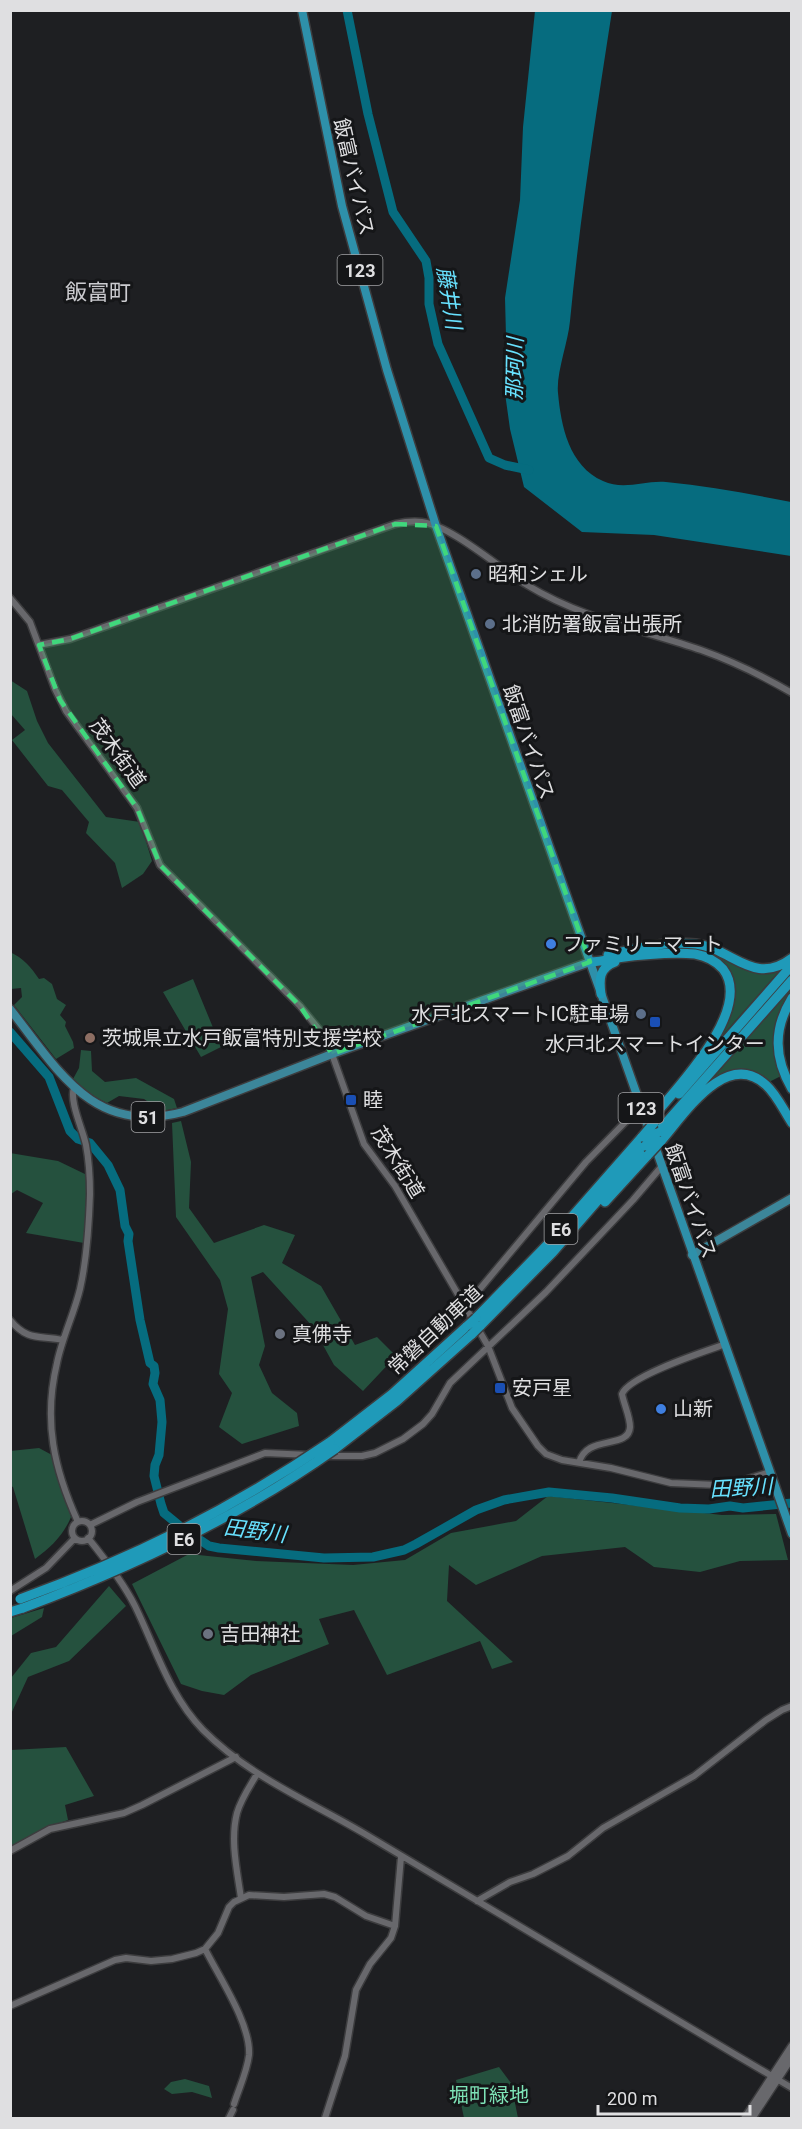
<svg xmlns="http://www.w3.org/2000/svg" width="802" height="2129" viewBox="0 0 802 2129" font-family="Roboto,'Noto Sans JP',sans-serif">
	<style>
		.green { fill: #25513e }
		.water { fill: #066c7f }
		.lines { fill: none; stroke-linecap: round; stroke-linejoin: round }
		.river { stroke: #066c7f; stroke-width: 9 }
		.tertiary-casing { stroke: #3c3c3e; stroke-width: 9 }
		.secondary-casing { stroke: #3c3c3e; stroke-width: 10 }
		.primary-casing { stroke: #3c3c3e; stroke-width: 11 }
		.trunk-casing { stroke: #3c3c3e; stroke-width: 11 }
		.motorway-casing { stroke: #3c3c3e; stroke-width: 12 }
		.tertiary { stroke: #68686c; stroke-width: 6 }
		.secondary { stroke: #68686c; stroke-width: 7 }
		.primary { stroke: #3c869a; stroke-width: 8 }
		.trunk { stroke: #2e90aa; stroke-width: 8 }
		.motorway { stroke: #1f9ab9; stroke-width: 9 }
		.motorway-bridge-casing { stroke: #3c3c3e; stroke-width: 12; stroke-linecap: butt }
		.motorway-bridge { stroke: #1f9ab9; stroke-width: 9 }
		.marked { fill: #40d77c; fill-opacity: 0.2; stroke: #40d77c; stroke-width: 4.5; stroke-dasharray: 12 8; stroke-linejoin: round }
		.service-dot { fill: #5c6f8a; stroke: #151618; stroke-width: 2 }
		.shop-dot { fill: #3f7fe0; stroke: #151618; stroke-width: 2 }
		.transit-dot { fill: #1a4fb4; stroke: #151618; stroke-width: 2 }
		.education-dot { fill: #8d6e63; stroke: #151618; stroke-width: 2 }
		.worship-dot { fill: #6b7280; stroke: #151618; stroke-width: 2 }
		.labels { text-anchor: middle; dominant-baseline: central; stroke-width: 6; stroke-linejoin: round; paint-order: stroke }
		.shield { fill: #151618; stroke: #a2a3a5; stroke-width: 1.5 }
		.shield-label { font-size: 18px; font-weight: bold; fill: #dfdfe1 }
		.street-label { font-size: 20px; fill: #dfdfe1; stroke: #151618 }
		.poi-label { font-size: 20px; fill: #dfdfe1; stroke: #151618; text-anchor: start }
		.park-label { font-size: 20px; fill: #7ee3b7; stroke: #151618 }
		.water-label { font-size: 21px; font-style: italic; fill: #68e2ff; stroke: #151618 }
		.quarter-label { font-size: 22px; fill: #cbcbcf; stroke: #151618 }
	</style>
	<rect width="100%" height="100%" fill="#1e1f22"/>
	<path class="green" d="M10 680 27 691 37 721 48 743 106 817 140 822 152 861 143 874 122 888 115 863 86 833 89 822 62 790 48 786 12 740 25 730 11 714Z
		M680 946C687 947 697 946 704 948 735 956 745 982 782 968L707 1053C725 1027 742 1008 730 976 728 970 723 964 718 962 707 957 693 956 681 953Z
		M10 952C23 958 31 967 39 979L44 978 52 984 57 999 66 1005 60 1015 66 1022 65 1026 73 1042 74 1048 56 1059 14 1005 22 997 21 988 11 989Z
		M193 979 221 1047 201 1057 163 992Z
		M791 987 778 1067 781 1076 767 1083 755 1075 708 1084Z
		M81 1050 91 1051 92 1071 105 1082 136 1078 174 1099 177 1108 162 1111 144 1099 119 1096 107 1103 91 1095 73 1079 79 1068Z
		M181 1121 191 1162 189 1208 214 1243 264 1225 295 1235 282 1263 321 1286 355 1345 377 1337 396 1356 363 1391 334 1365 313 1327 263 1272 251 1277 265 1346 259 1365 272 1393 297 1413 299 1426 242 1444 219 1427 232 1393 219 1374 228 1309 220 1280 176 1217 172 1123Z
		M10 1153 58 1161 87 1175 84 1243 26 1233 43 1203 17 1190 11 1194Z
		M39 1448 52 1455 71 1517C63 1536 51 1547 35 1559L13 1487 11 1486 10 1451Z
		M548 1496 722 1515 776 1514 788 1560 740 1561 700 1572 654 1567 625 1547 542 1556 476 1585 449 1565 447 1601 513 1662 492 1669 480 1641 387 1675 354 1610 319 1619 329 1644 251 1675 224 1695 202 1691 181 1684 132 1584 189 1554 256 1561 353 1565 405 1560 451 1533 516 1521Z
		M109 1586 126 1606 69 1661 28 1677 11 1714V1678L31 1653 56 1647Z
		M44 1608 42 1617 11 1636V1618Z
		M66 1747 94 1796 65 1805 68 1820 48 1827 11 1848V1750Z
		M499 2067 511 2083 518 2118H464L456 2080Z
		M185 2079 209 2086 212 2098 192 2092 172 2094 164 2089 171 2082Z"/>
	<path class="water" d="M535 11H612C596 114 580 217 570 321 568 343 556 373 558 393 561 426 569 466 603 481 624 491 645 480 666 482 708 486 750 494 791 502V556L654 535 582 532 524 487 510 429 504 386 506 336 505 298 520 200 523 127Z"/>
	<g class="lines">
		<path class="river" d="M347 10 368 114 393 212 426 261 429 278V304L438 344 489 458 505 465 529 470
			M10 1032 49 1077 70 1131 78 1139 90 1143 108 1165 120 1190 125 1226 129 1234 128 1241 140 1320 150 1363 154 1366 155 1373 153 1384 160 1400 162 1422 159 1455 155 1465 154 1476 161 1504 164 1513 181 1527 209 1546 219 1548 324 1558 373 1557 404 1550 416 1544 476 1510 504 1500 549 1492 612 1498 680 1508 709 1509 730 1506 743 1508 792 1503"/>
		<g class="tertiary-casing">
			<path id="tertiary" d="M10 598 30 622 55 689 66 711 137 808 160 865 300 1006 322 1033 332 1054 364 1144 395 1186 488 1346 512 1408 538 1446 546 1454 562 1460 611 1468 671 1483 718 1485 731 1484 770 1472
				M39 645 70 639 395 524C404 522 413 521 422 522 452 526 499 568 527 585 581 618 642 630 701 650 732 661 763 676 792 693
				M74 1088C69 1101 83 1130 86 1145 89 1161 90 1178 90 1194 89 1226 87 1258 80 1289 74 1314 62 1338 57 1363 43 1421 54 1469 78 1522
				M453 1317 464 1308 586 1162 641 1106
				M10 1320C28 1342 40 1335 63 1340
				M326 1456H362L375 1453 403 1439 423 1424 432 1414 450 1383 546 1292 633 1200 662 1166
				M579 1463C586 1434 629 1450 630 1427 630 1416 624 1405 622 1394 629 1376 703 1352 723 1345
				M72 1531a10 10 0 1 1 20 0a10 10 0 1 1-20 0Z
				M90 1525 137 1502 265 1453 310 1455
				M88 1538C105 1559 123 1582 135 1606 156 1649 169 1695 203 1730 250 1777 309 1801 365 1834 507 1918 649 2004 792 2088
				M10 1591 46 1568 75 1538
				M10 1851 50 1829 124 1813 142 1805 236 1757
				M241 1898C237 1870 230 1840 237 1813 241 1799 250 1786 257 1774
				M477 1901 510 1882 533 1874 568 1856 603 1828 694 1776 766 1720 782 1710 792 1706
				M205 1949C219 1977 251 2024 249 2055 247 2072 239 2088 234 2104
				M10 2006 115 1960 126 1958 151 1961 172 1959 196 1953 205 1949 218 1933 229 1907 234 1902 249 1895 284 1897 324 1894 335 1897 366 1916 395 1926
				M229 2118 233 2110
				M325 2118 345 2056 356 1990 370 1964 391 1938 395 1926 401 1857"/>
		</g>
		<g class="secondary-casing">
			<path id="secondary" d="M745 2118 792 2046
				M752 2118 792 2057"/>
		</g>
		<g class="primary-casing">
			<path id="primary" d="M10 1009C58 1070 93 1136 183 1112L332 1054 590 962
				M692 1255 792 1198"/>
		</g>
		<g class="trunk-casing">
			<path id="trunk" d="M302 10 342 206 387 370 436 526 792 1534"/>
		</g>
		<g class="motorway-casing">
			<path id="motorway" d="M608 955C638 948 665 941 696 944 733 949 754 987 792 958
				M590 962C599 962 607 960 617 958 640 955 672 952 695 954 706 956 716 961 723 969 754 1009 677 1088 652 1118
				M601 994C599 979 599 968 615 962
				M792 998C773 1029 774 1058 792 1089
				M679 1094 792 965
				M657 1133 792 980
				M661 1141C684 1115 726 1048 766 1085 777 1095 784 1111 792 1123
				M605 1202 648 1155
				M476 1318 548 1244 642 1137
				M480 1326 553 1252 645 1146
				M330 1442 392 1394 467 1326
				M335 1449 397 1401 472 1334
				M10 1612 23 1608"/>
		</g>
		<use href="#tertiary" class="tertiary"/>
		<use href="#secondary" class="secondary"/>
		<use href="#primary" class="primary"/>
		<use href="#trunk" class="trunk"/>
		<use href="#motorway" class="motorway"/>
		<g class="motorway-bridge-casing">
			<path id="motorway-bridge" d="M642 1137 654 1123
				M645 1146 657 1133
				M648 1155 661 1141
				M467 1326 476 1318
				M472 1334 480 1326
				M20 1599C133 1558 230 1510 330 1442
				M23 1608C133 1567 239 1517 335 1449"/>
		</g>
		<use href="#motorway-bridge" class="motorway-bridge"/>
	</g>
	<path class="marked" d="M395 524 436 526 590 962 332 1054 300 1006 160 865 137 808 60 700 39 645 70 639Z"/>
	<g class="service-dot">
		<circle cx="476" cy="574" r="6"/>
		<circle cx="490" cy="624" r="6"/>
		<circle cx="641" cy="1014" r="6"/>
	</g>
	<g class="shop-dot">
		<circle cx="551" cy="944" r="6"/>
		<circle cx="661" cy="1409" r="6"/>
	</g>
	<g class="transit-dot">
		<rect x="649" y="1016" width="12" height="12" rx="3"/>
		<rect x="345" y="1094" width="12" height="12" rx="3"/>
		<rect x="494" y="1382" width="12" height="12" rx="3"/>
	</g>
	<circle class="education-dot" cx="90" cy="1038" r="6"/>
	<g class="worship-dot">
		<circle cx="280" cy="1334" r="6"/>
		<circle cx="208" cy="1634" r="6"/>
	</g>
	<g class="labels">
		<g class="shield">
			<rect x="337.5" y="255" width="45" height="30" rx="4.5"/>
			<rect x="618.5" y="1093" width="45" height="30" rx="4.5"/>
			<rect x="131.5" y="1102" width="33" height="30" rx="4.5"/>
			<rect x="544.5" y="1214" width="33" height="30" rx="4.5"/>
			<rect x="167.5" y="1524" width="33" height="30" rx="4.5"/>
		</g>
		<g class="shield-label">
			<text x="360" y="270">123</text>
			<text x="641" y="1108">123</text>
			<text x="148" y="1117">51</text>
			<text x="561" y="1229">E6</text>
			<text x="184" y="1539">E6</text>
		</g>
		<g class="street-label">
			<text transform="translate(354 177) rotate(77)">飯富バイパス</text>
			<text transform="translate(529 742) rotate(71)">飯富バイパス</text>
			<text transform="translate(118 753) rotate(54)">茂木街道</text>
			<text transform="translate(398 1162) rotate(58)">茂木街道</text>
			<text transform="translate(691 1201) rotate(71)">飯富バイパス</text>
			<text transform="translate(435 1330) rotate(-43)">常磐自動車道</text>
		</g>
		<g class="poi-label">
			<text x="488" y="574">昭和シェル</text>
			<text x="502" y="624">北消防署飯富出張所</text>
			<text x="563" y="944">ファミリーマート</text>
			<text x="629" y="1014" text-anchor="end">水戸北スマートIC駐車場</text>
			<text x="102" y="1038">茨城県立水戸飯富特別支援学校</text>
			<text x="655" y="1044" text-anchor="middle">水戸北スマートインター</text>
			<text x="363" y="1100">睦</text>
			<text x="292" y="1334">真佛寺</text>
			<text x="512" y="1388">安戸星</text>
			<text x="673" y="1409">山新</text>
			<text x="220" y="1634">吉田神社</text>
		</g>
		<g class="park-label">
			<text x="489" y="2095">堀町緑地</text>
		</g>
		<g class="water-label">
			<text transform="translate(449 298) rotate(81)">藤井川</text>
			<text transform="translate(515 369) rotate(-89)">那珂川</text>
			<text transform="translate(741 1488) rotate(-3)">田野川</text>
			<text transform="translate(255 1531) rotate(7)">田野川</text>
		</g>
		<g class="quarter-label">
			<text x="98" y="292">飯富町</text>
		</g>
	</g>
	<rect width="802" height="2129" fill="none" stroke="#dfdfe1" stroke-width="24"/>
	<path d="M598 2105v9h152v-9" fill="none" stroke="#dfdfe1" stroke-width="3"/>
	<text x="607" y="2105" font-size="18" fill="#dfdfe1" stroke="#151618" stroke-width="4.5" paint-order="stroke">200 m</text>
</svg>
